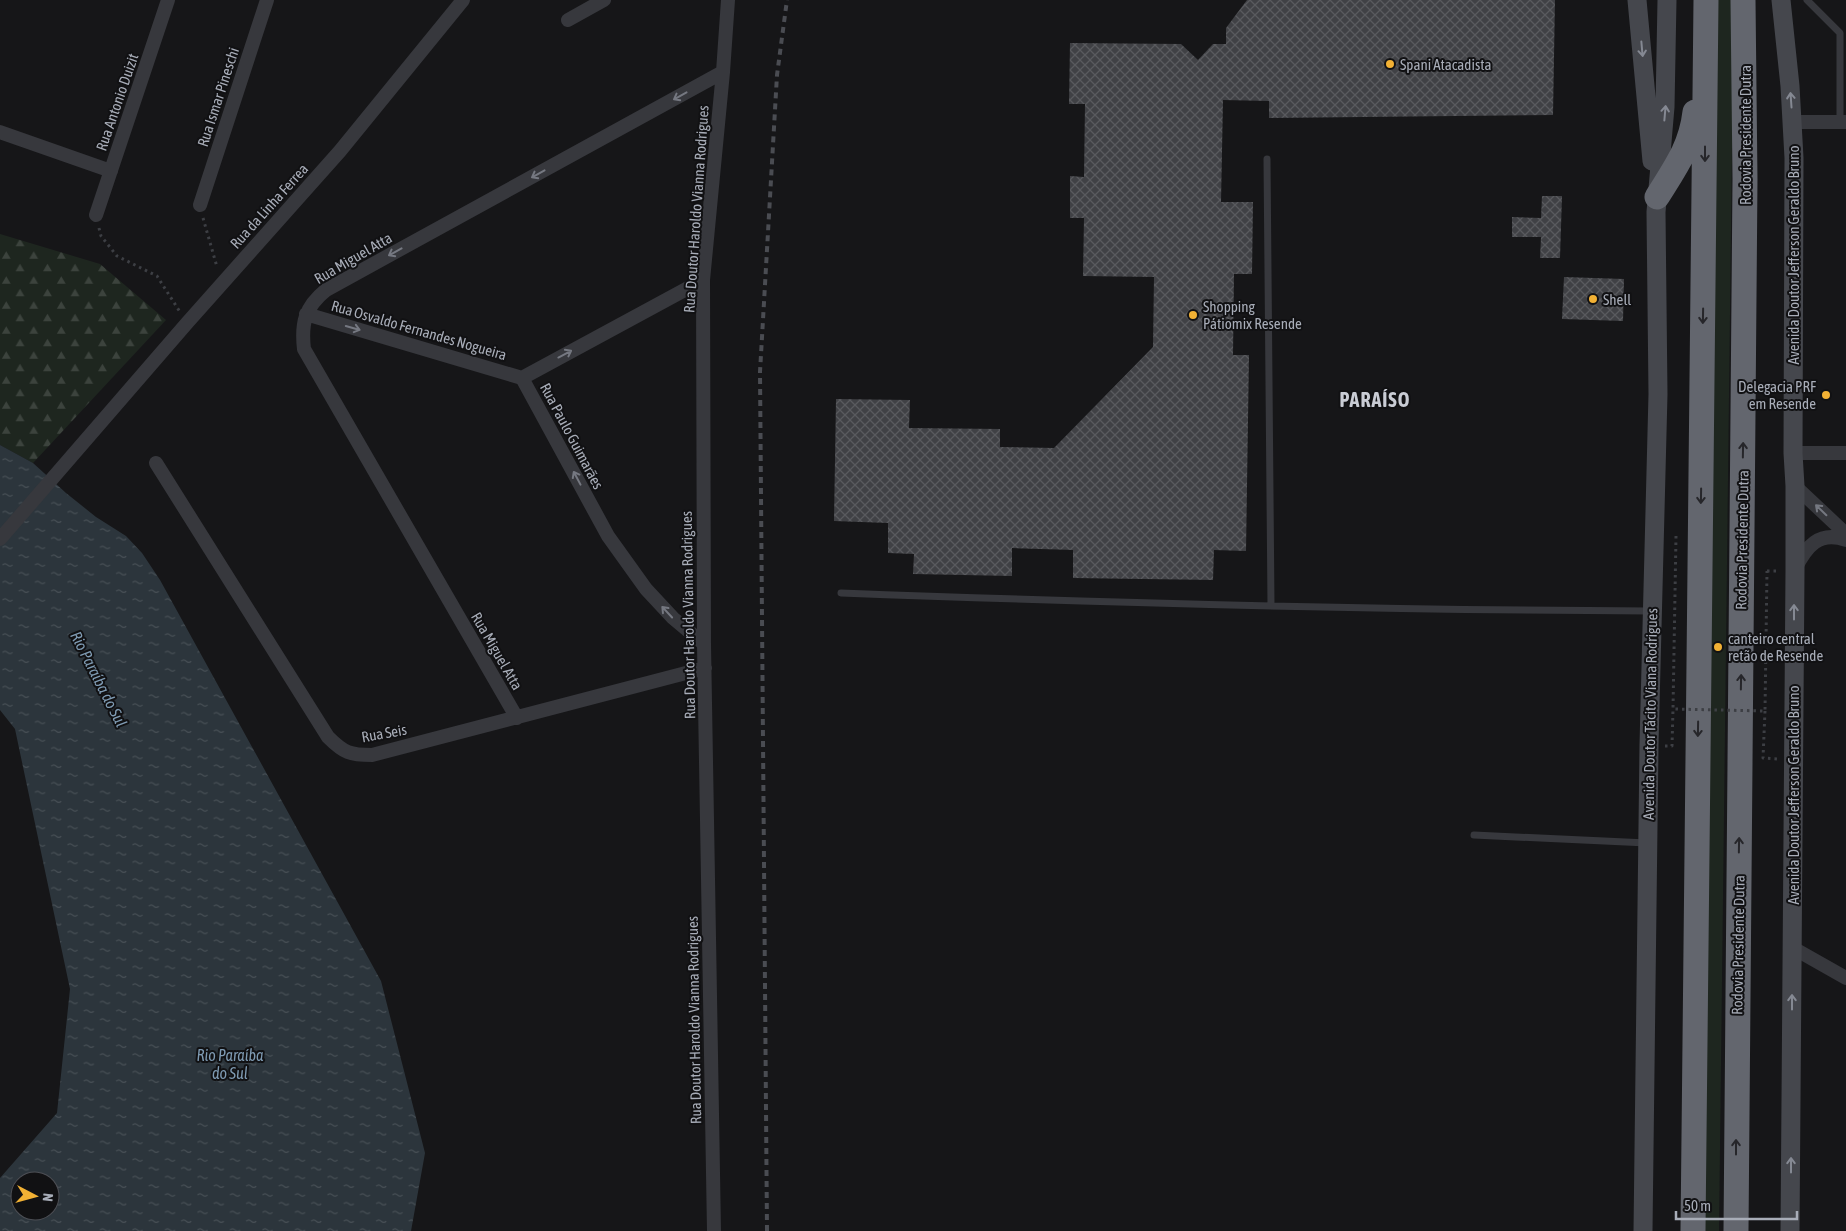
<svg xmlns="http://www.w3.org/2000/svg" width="1846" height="1231" viewBox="0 0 1846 1231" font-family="'Asap Condensed',sans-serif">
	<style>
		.forest { fill: url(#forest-firs) }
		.green { fill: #1e261f }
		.water { fill: url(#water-ripples); fill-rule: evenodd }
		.building { fill: url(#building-cross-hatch) }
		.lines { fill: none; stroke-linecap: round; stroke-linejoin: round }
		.path { stroke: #3d3f44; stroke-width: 3; stroke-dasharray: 2.5 4; stroke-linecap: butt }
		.service { stroke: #37383d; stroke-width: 7 }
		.minor { stroke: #37383d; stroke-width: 14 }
		.secondary { stroke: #45474d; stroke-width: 19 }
		.motorway { stroke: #63666e; stroke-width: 25 }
		.rail { stroke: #4a4c52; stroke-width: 4; stroke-dasharray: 6 5; stroke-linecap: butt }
		.path-bridge { stroke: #3d3f44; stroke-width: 3; stroke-dasharray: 2.5 4; stroke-linecap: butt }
		.oneway { stroke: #858993 }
		.oneway2 { stroke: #757881 }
		.oneway3 { stroke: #26262a }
		.poi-dot { fill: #f2b134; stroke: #111113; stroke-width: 2 }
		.labels { text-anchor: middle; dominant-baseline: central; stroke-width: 4; stroke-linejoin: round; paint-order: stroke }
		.poi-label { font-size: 15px; fill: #a8adb8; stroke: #111113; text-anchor: start }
		.street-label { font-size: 15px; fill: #a8adb8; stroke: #111113 }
		.water-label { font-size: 16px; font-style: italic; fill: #7f9bb3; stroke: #111113 }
		.district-label { font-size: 20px; font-weight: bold; letter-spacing: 1px; fill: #c9ccd4; stroke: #111113 }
	</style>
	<defs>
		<pattern id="forest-firs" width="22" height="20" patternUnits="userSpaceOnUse" patternTransform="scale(1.25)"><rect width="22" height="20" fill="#1e261f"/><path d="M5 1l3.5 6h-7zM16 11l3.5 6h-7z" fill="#3c433d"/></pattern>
		<pattern id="water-ripples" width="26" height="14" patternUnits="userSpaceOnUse" patternTransform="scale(1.25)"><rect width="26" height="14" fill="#2c353c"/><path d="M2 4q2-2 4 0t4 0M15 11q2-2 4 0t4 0" fill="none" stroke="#485056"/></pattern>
		<pattern id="building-cross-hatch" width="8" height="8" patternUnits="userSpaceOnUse" patternTransform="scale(1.25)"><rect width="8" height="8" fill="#404145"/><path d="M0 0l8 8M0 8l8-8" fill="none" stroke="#595a5e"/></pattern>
	</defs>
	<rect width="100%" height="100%" fill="#161618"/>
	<path class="forest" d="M0 234 100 264 166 320 33 463 0 445Z"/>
	<path class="green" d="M1715 0H1731L1733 63 1719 1231H1704Z"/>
	<path class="water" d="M0 445 33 463 66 493 96 517 126 536 142 553 160 580 381 981 425 1153 411 1231H0V1178L57 1113 70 989 15 729 0 710ZM20 1181H50V1211H20Z"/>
	<path class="building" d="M1247 0H1555L1553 115 1269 118V101L1223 100 1221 202H1253L1252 274H1234L1233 355H1249L1246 551 1214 550 1213 580 1073 578V550L1012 548V576L913 574 914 554 888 553V523L834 521 836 399 910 400 909 428 1000 429V447L1054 448 1153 347 1154 277 1083 276 1084 218H1070V176L1084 177 1085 104H1069L1070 43 1181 44 1198 60 1213 44H1226V28Z
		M1542 196H1562L1560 258H1540L1541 237H1512V217L1541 218Z
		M1564 277 1624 279 1623 321 1562 319Z"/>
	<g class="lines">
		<path class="path" d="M203 218 217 267
			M99 228 101 236 117 256 157 276 180 312
			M1767 571H1779
			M1765 711 1763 758 1777 759
			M1665 746H1672L1673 709"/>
		<path class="service" d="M1807 0 1840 33V122
			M1267 159 1271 606
			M841 593C1110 603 1380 610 1650 611
			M1474 835 1647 843"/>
		<path class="minor" d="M568 20 604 0
			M1792 122H1846
			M0 132 111 171
			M200 205 267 0
			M96 215 168 0
			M703 280 522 378 608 536 646 589 673 618 704 644
			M306 314 522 378
			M1793 453H1846
			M156 463 328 737C344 753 350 755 372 755L705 668
			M1795 486 1846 534
			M0 539 187 323 340 151 463 0
			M1795 569C1806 547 1819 530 1846 540
			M517 718 304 349C301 323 305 307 326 290L723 72
			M1793 948 1846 978
			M714 1231 704 644 703 280 723 72 728 0"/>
		<path class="secondary" d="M1637 0 1652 161
			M1781 0 1790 86 1794 158 1793 453 1795 486V570L1790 1231
			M1643 1231 1649 745 1658 394 1656 212 1665 107 1667 0"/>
		<path class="motorway" d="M1657 197C1675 168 1691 147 1695 112
			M1693 1231 1706 0
			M1736 1231 1745 179 1743 0"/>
		<path class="rail" d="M767 1231 760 372 777 75 787 0"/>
		<path class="path-bridge" d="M1676 536 1673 709 1765 711 1767 571"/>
	</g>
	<defs><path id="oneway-shaft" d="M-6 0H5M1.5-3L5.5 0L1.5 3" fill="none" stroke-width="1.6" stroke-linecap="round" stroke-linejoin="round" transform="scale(1.25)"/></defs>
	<g class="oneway">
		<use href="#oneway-shaft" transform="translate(1642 49) rotate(85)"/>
		<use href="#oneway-shaft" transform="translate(1791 100) rotate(-94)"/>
		<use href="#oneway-shaft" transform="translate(1665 113) rotate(-85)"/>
		<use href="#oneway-shaft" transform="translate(1794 612) rotate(-90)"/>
		<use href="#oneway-shaft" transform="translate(1792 1002) rotate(-90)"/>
		<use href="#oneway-shaft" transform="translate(1791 1165) rotate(-90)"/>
	</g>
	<g class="oneway2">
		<use href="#oneway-shaft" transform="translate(680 96) rotate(151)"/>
		<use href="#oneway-shaft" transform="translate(538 174) rotate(151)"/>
		<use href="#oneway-shaft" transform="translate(395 252) rotate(151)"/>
		<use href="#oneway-shaft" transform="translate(353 328) rotate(16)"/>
		<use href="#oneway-shaft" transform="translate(565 354) rotate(-28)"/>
		<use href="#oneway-shaft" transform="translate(577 478) rotate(-118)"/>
		<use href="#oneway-shaft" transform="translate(1821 510) rotate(-136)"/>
		<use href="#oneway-shaft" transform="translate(667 612) rotate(-133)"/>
	</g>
	<g class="oneway3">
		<use href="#oneway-shaft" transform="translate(1705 154) rotate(90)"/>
		<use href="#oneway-shaft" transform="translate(1703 316) rotate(91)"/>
		<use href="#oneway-shaft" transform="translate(1743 450) rotate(-89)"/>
		<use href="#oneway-shaft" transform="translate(1701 496) rotate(91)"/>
		<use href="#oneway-shaft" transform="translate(1741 682) rotate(-89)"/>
		<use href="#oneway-shaft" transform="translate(1698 729) rotate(91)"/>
		<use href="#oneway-shaft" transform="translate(1739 845) rotate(-89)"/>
		<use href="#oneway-shaft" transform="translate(1736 1147) rotate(-90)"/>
	</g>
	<g class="poi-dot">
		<circle cx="1390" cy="64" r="5"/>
		<circle cx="1593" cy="299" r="5"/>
		<circle cx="1193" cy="315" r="5"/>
		<circle cx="1826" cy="395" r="5"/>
		<circle cx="1718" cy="647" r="5"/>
	</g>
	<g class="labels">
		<g class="poi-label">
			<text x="1400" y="64">Spani Atacadista</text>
			<text x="1603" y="299">Shell</text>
			<text x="1203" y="306">Shopping<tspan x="1203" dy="17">Pátiomix Resende</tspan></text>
			<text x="1816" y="386" text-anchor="end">Delegacia PRF<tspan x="1816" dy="17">em Resende</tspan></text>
			<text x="1728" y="638">canteiro central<tspan x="1728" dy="17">retão de Resende</tspan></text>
		</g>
		<g class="street-label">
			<text transform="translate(218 97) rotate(-72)">Rua Ismar Pineschi</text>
			<text transform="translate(117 102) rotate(-71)">Rua Antonio Duizit</text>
			<text transform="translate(1745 135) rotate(-90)">Rodovia Presidente Dutra</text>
			<text transform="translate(269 206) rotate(-48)">Rua da Linha Ferrea</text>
			<text transform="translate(696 209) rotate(-86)">Rua Doutor Haroldo Vianna Rodrigues</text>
			<text transform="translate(1793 255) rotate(-90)">Avenida Doutor Jefferson Geraldo Bruno</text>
			<text transform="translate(353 258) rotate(-30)">Rua Miguel Atta</text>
			<text transform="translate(419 330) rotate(16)">Rua Osvaldo Fernandes Nogueira</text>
			<text transform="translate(572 436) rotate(62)">Rua Paulo Guimarães</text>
			<text transform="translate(1742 540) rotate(-89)">Rodovia Presidente Dutra</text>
			<text transform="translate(688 615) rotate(-91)">Rua Doutor Haroldo Vianna Rodrigues</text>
			<text transform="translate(497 651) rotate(60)">Rua Miguel Atta</text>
			<text transform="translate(1650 714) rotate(-89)">Avenida Doutor Tácito Viana Rodrigues</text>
			<text transform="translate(384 733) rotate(-10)">Rua Seis</text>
			<text transform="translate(1793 795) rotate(-90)">Avenida Doutor Jefferson Geraldo Bruno</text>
			<text transform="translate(1738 945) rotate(-89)">Rodovia Presidente Dutra</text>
			<text transform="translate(694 1020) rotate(-91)">Rua Doutor Haroldo Vianna Rodrigues</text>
		</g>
		<g class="water-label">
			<text transform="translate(99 679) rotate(63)">Rio Paraíba do Sul</text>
			<text x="230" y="1055">Rio Paraíba<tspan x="230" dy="18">do Sul</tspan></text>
		</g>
		<g class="district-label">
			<text x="1375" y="399">PARAÍSO</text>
		</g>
	</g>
	<g transform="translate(35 1196) rotate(96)"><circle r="24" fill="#111113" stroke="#4d4f55"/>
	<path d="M0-4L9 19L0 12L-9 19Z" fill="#f2b134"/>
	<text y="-8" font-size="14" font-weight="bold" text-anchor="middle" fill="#a8adb8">N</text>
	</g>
	<path d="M1676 1211v8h121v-8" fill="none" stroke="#a8adb8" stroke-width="2.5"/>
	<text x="1684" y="1211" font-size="15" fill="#a8adb8" stroke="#111113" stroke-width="4" paint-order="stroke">50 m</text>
</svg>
